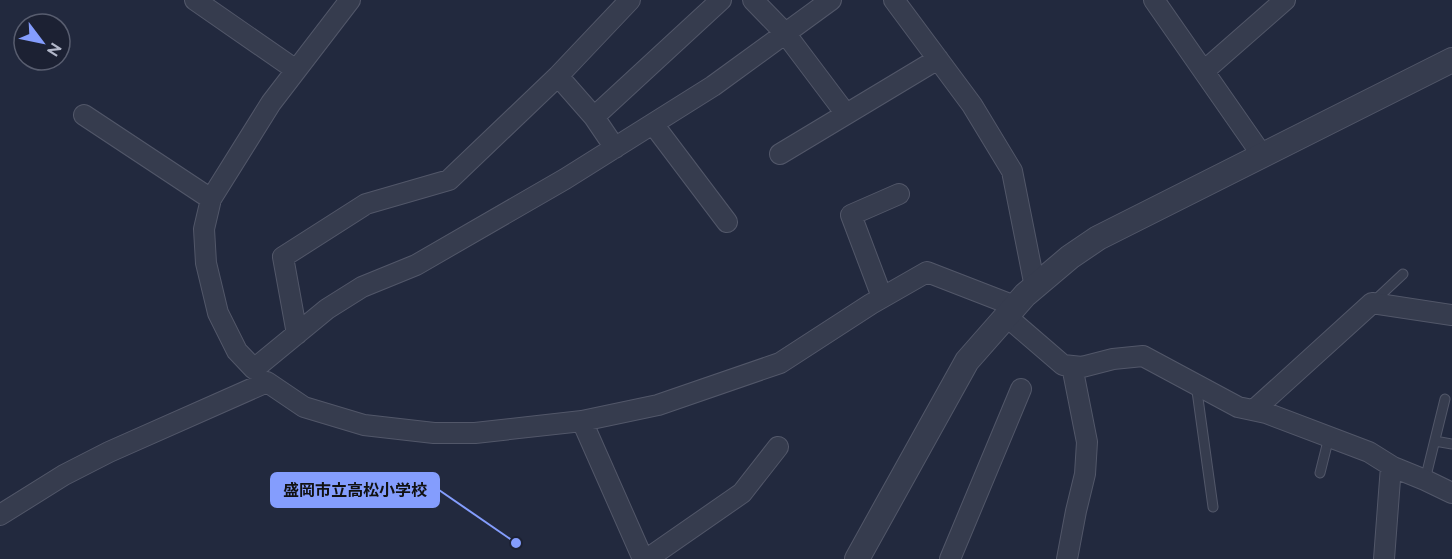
<svg xmlns="http://www.w3.org/2000/svg" width="1452" height="559" viewBox="0 0 1452 559" font-family="Raleway,'Noto Sans JP',sans-serif">
	<style>
		.lines { fill: none; stroke-linecap: round; stroke-linejoin: round }
		.service-casing { stroke: #525769; stroke-width: 11 }
		.minor-casing { stroke: #525769; stroke-width: 22 }
		.tertiary-casing { stroke: #525769; stroke-width: 26 }
		.service { stroke: #363c4e; stroke-width: 9 }
		.minor { stroke: #363c4e; stroke-width: 20 }
		.tertiary { stroke: #363c4e; stroke-width: 24 }
		.leader { fill: none; stroke: #849dfd; stroke-width: 2 }
		.callout-dot { fill: #849dfd; stroke: #1c2133; stroke-width: 2 }
		.callout { fill: #849dfd; stroke: #849dfd; stroke-width: 2 }
		.callout-label { font-size: 16px; text-anchor: middle; font-weight: bold; fill: #111 }
	</style>
	<rect width="100%" height="100%" fill="#22293e"/>
	<g class="lines">
		<g class="service-casing">
			<path id="service" d="M1372 303 1403 274
				M1196 384 1213 507
				M1435 441 1452 444
				M1320 473 1329 437
				M1425 480 1445 399"/>
		</g>
		<g class="minor-casing">
			<path id="minor" d="M195 0 296 70
				M350 0 271 103 211 199 204 229 206 263 218 313 237 351 254 369 327 309 362 287 416 265 565 179 713 86 831 0
				M753 0 785 33 846 114
				M894 0 972 105 1012 171 1035 287
				M1154 0 1262 155
				M1204 71 1285 0
				M558 76 594 117 721 0
				M84 115 211 199
				M594 117 615 148
				M653 124 727 222
				M780 154 938 59
				M882 297 851 215 899 194
				M1006 316 1063 365 1082 367 1113 359 1143 356 1238 407 1266 413 1369 452 1393 467 1425 480 1452 493
				M297 334 283 257 366 204 449 180 558 76 630 0
				M1254 410 1372 303 1452 315
				M582 421 643 559
				M0 515 64 475 109 452 267 382 304 407 364 425 434 433H475L582 421 658 405 780 363 871 304 927 272 1007 303
				M647 559 742 493 778 447
				M950 559 1021 389
				M1067 559 1076 511 1085 474 1087 442 1072 366
				M1384 559 1391 466"/>
		</g>
		<g class="tertiary-casing">
			<path id="tertiary" d="M857 559 967 361 1025 295 1070 257 1098 238 1452 60"/>
		</g>
		<use href="#service" class="service"/>
		<use href="#minor" class="minor"/>
		<use href="#tertiary" class="tertiary"/>
	</g>
	<path class="leader" d="M516 543L439 490"/>
	<circle class="callout-dot" cx="516" cy="543" r="6"/>
	<rect class="callout" x="271" y="473" width="168" height="34" rx="6"/>
	<g class="callout-label">
		<text x="355" y="496">盛岡市立高松小学校</text>
	</g>
	<g transform="translate(42 42) rotate(122)"><circle r="28" fill="#1c2133" stroke="#585d6f" stroke-width="1.5"/>
	<path d="M0-4.5L10 22L0 15L-10 22Z" fill="#849dfd"/>
	<text y="-9" font-size="16" font-weight="bold" text-anchor="middle" fill="#b2b7c9">N</text>
	</g>
</svg>
